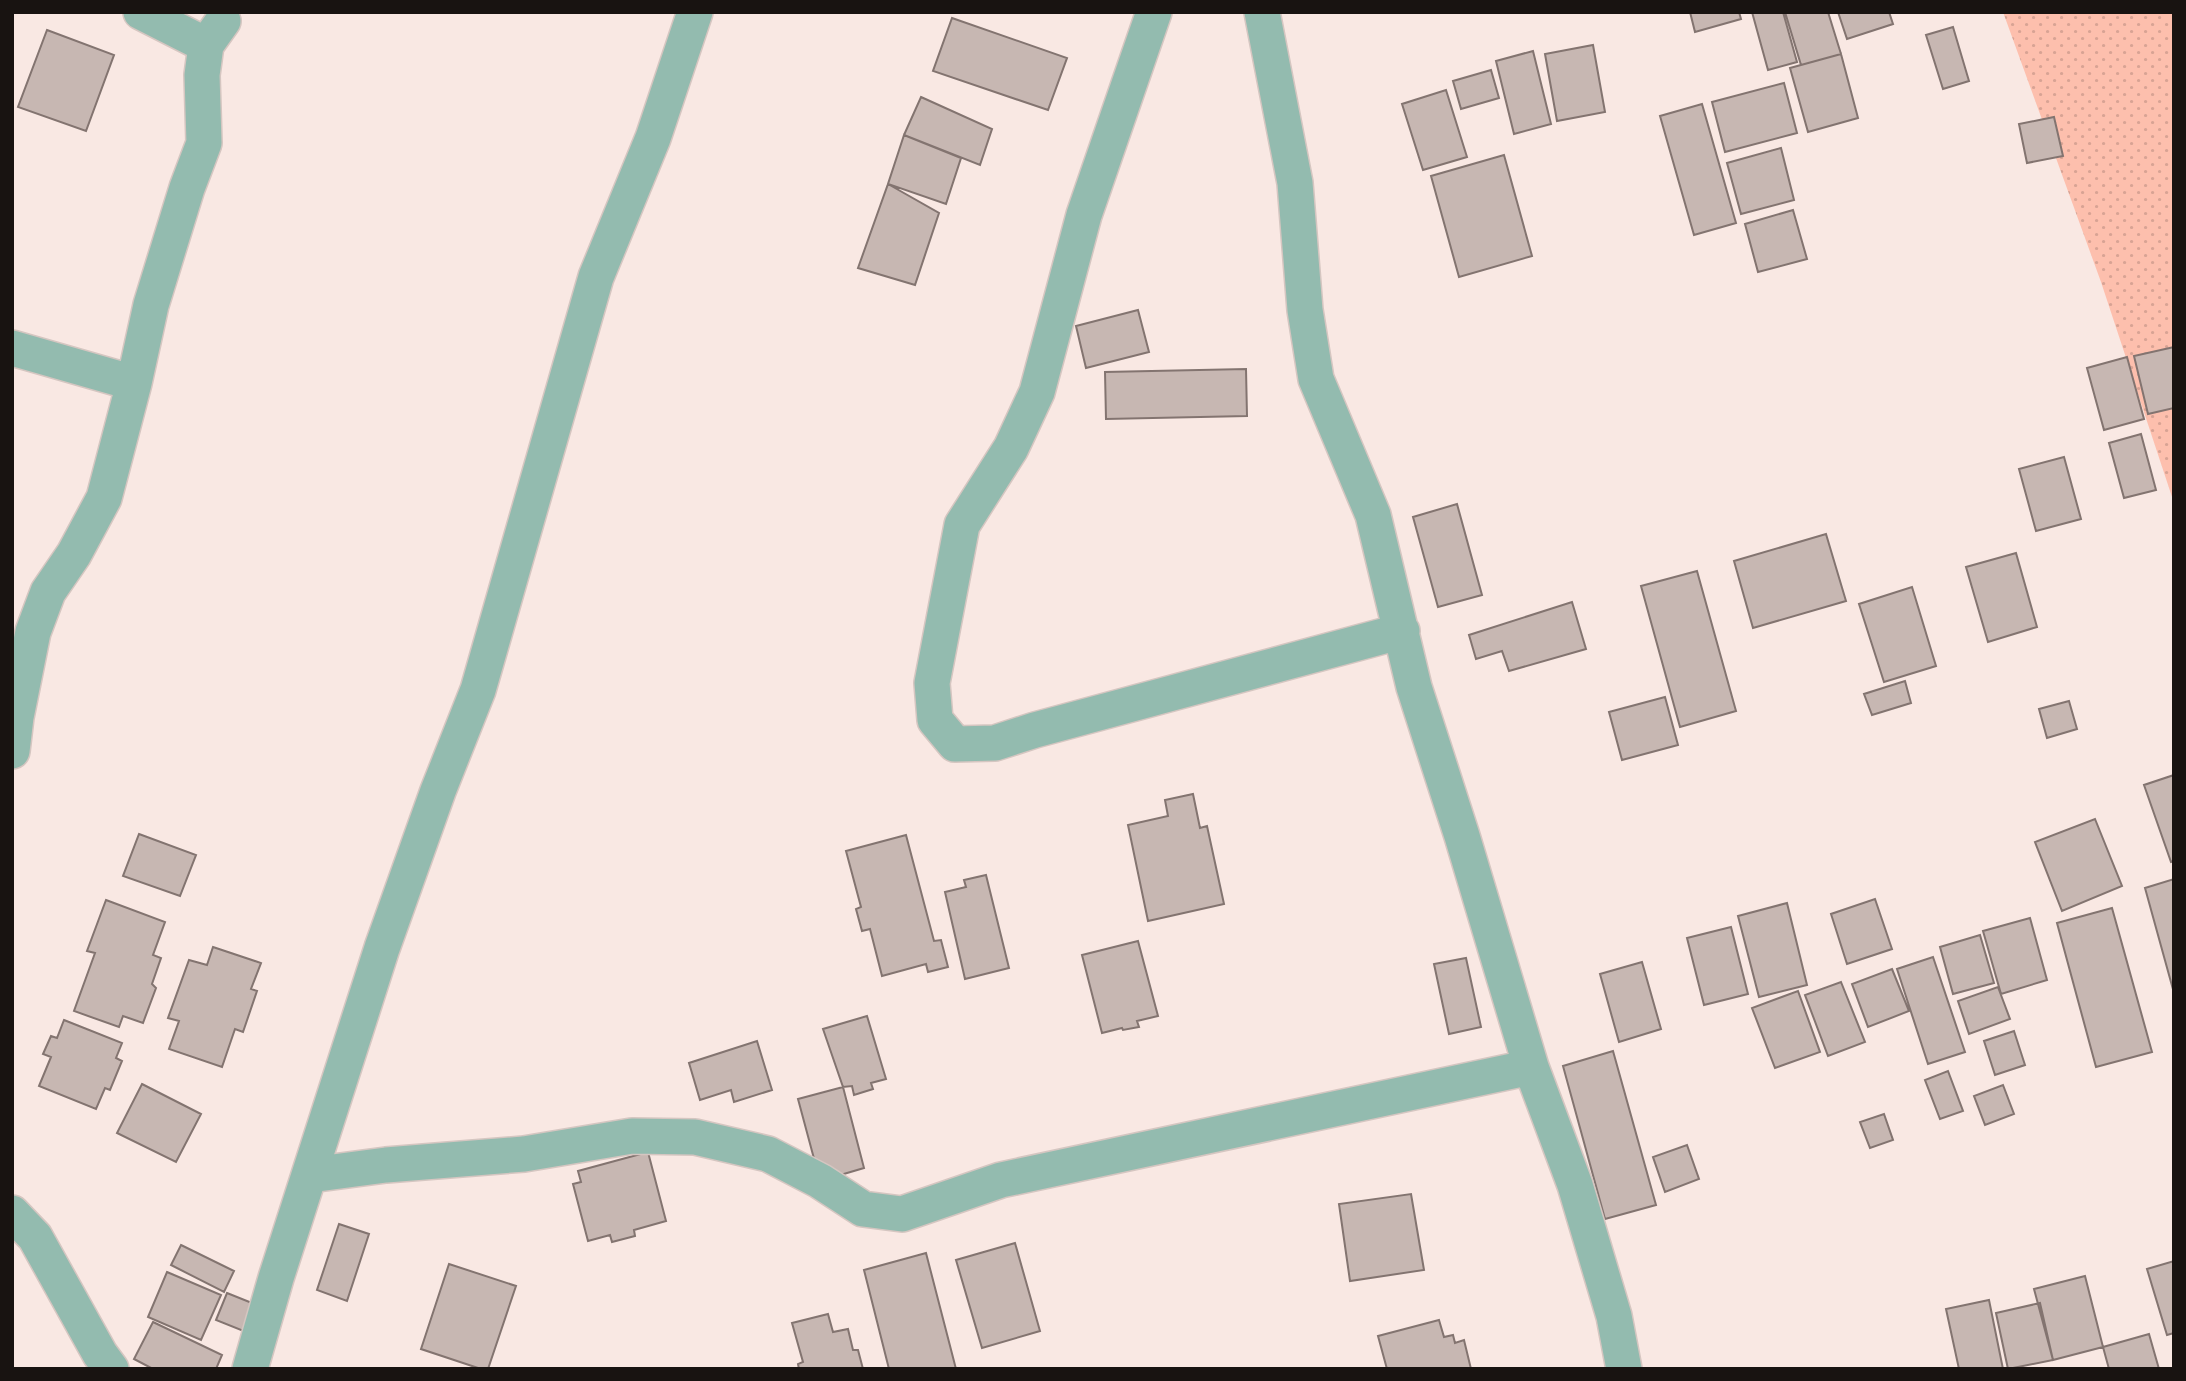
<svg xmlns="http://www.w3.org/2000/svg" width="2186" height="1381" viewBox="0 0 2186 1381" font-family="'Roboto Condensed',sans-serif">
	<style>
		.grass { fill: url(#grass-dots) }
		.building { fill: #c7b7b2; stroke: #837470; stroke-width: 2 }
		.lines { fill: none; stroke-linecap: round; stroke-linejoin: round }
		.street-casing { stroke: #d5c6c1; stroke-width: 38 }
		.street { stroke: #93bbaf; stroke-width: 35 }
	</style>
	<defs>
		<pattern id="grass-dots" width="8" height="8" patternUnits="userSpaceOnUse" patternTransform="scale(1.75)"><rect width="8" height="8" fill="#fdbfad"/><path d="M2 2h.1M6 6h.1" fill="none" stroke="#d8a394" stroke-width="1.8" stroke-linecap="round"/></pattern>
	</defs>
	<rect width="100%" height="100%" fill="#f9e8e3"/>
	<path class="grass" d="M2003 12H2174V503L2101 282Z"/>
	<path class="building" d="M1690 12H1739L1741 19 1695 32Z
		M1752 12H1783L1797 62 1768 70Z
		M1785 12H1828L1841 54 1801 65Z
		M1838 12H1889L1893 24 1847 39Z
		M952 18 1067 58 1048 110 933 71Z
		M1953 27 1969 81 1943 89 1926 35Z
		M47 30 114 55 86 131 18 107Z
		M1593 45 1605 112 1557 121 1545 54Z
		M1533 51 1551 124 1514 134 1496 61Z
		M1841 54 1858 118 1808 132 1790 68Z
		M1491 70 1499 98 1461 109 1453 81Z
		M1784 83 1797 133 1725 152 1712 102Z
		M1446 90 1467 157 1423 170 1402 104Z
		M921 97 992 129 980 165 904 135Z
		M1702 104 1736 223 1694 235 1660 116Z
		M2054 117 2063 156 2027 163 2019 124Z
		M904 135 961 158 946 204 888 184Z
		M1781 148 1794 200 1741 214 1727 163Z
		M1504 155 1532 256 1459 277 1431 176Z
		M888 184 939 213 915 285 858 268Z
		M1793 210 1807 259 1758 272 1745 224Z
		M1138 310 1149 352 1086 368 1076 326Z
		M2174 347V408L2148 414 2134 356Z
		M2127 357 2144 419 2104 430 2087 368Z
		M1246 369 1247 416 1106 419 1105 372Z
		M2141 434 2156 490 2124 498 2109 443Z
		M2064 457 2081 519 2036 531 2019 469Z
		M1457 504 1482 595 1438 607 1413 517Z
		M1826 534 1846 601 1753 628 1734 561Z
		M2016 553 2037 627 1988 642 1966 567Z
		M1697 571 1736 711 1680 727 1641 586Z
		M1912 587 1936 666 1884 682 1859 604Z
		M1572 602 1586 649 1509 671 1502 651 1476 659 1469 635Z
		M1905 681 1911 703 1872 715 1864 694Z
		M1665 697 1678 745 1622 760 1609 712Z
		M2069 701 2077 729 2047 738 2039 709Z
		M2174 775V861L2171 862 2144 785Z
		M1193 794 1200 828 1207 826 1224 904 1148 921 1128 825 1168 816 1165 800Z
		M2095 819 2122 886 2062 911 2035 842Z
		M139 834 196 855 180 896 123 876Z
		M906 835 934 941 941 940 948 967 928 972 926 964 882 976 870 929 862 931 856 909 861 907 846 851Z
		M986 875 1009 968 965 979 945 892 966 887 964 880Z
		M2174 879V993L2145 888Z
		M1875 899 1892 949 1847 964 1831 914Z
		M106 900 165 922 153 955 161 958 152 984 156 988 143 1023 123 1016 119 1027 74 1011 95 953 87 951Z
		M1787 903 1807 985 1759 997 1738 916Z
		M2112 908 2152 1052 2096 1067 2057 923Z
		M2030 918 2047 980 2001 994 1983 931Z
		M1731 927 1748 994 1704 1005 1687 938Z
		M1980 935 1994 983 1953 994 1940 947Z
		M1138 941 1158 1016 1137 1021 1139 1027 1123 1030 1122 1028 1102 1033 1082 955Z
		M213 947 261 963 251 989 257 991 243 1032 235 1029 222 1067 169 1049 179 1021 168 1018 189 960 207 965Z
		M1933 957 1965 1052 1928 1064 1897 969Z
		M1466 958 1481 1027 1449 1034 1434 964Z
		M1642 962 1661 1029 1619 1042 1600 974Z
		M1892 969 1909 1011 1868 1027 1852 984Z
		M1841 982 1865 1042 1828 1056 1805 995Z
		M1998 987 2010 1019 1969 1034 1958 1001Z
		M1798 991 1820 1052 1775 1068 1752 1008Z
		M867 1016 886 1079 871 1083 873 1089 854 1095 852 1086 843 1087 823 1029Z
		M64 1020 122 1043 116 1058 122 1061 110 1090 105 1088 96 1109 39 1086 51 1057 43 1054 51 1036 57 1038Z
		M2014 1031 2025 1065 1995 1075 1984 1041Z
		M757 1041 772 1090 734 1102 731 1090 700 1100 689 1063Z
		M1613 1051 1656 1205 1605 1219 1563 1066Z
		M1948 1071 1963 1111 1940 1119 1925 1080Z
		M142 1084 201 1114 176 1162 117 1133Z
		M2003 1085 2014 1114 1985 1125 1974 1096Z
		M843 1087 864 1168 820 1181 798 1099Z
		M1884 1114 1893 1140 1870 1148 1860 1122Z
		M1687 1145 1699 1179 1665 1192 1653 1157Z
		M648 1152 666 1221 634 1230 635 1236 612 1242 610 1235 588 1241 573 1184 581 1182 578 1171Z
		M1411 1194 1424 1270 1350 1281 1339 1204Z
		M339 1224 369 1234 347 1301 317 1290Z
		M1015 1243 1040 1331 982 1348 956 1260Z
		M181 1245 234 1271 224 1292 171 1265Z
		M926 1253 956 1369H889L864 1270Z
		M2174 1261V1333L2167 1335 2147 1269Z
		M449 1264 516 1286 488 1369H481L421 1349Z
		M167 1272 221 1295 201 1340 148 1317Z
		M2085 1276 2103 1347 2053 1360 2034 1289Z
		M227 1293 257 1305 246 1332 216 1320Z
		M1989 1300 2003 1369H1959L1946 1309Z
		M2040 1303 2053 1360 2008 1369 1996 1313Z
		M828 1314 833 1332 848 1329 853 1350H858L863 1369H799L798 1364 803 1362 792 1323Z
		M1439 1320 1444 1337 1453 1335 1455 1343 1464 1340 1471 1369H1387L1378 1336Z
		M153 1322 222 1355 216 1369H153L134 1359Z
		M2149 1334 2159 1369H2109L2103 1347Z"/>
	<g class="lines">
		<g class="street-casing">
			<path id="street" d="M141 12 206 45
				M1154 12 1084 215 1037 392 1011 448 962 525 932 683 935 720 955 744 995 743 1035 730 1402 631
				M1262 12 1295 183 1305 310 1316 379 1373 515 1414 687 1462 836 1531 1067 1575 1185 1614 1316 1624 1369
				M12 348 134 383
				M12 751 16 717 33 632 48 592 74 554 104 498 134 383 151 305 187 188 204 143 202 75 206 45 223 21
				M310 1175 386 1165 524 1154 632 1136 695 1137 768 1154 820 1181 863 1209 902 1214 1001 1180 1531 1067
				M12 1213 35 1237 100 1354 111 1369
				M250 1369 276 1278 382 948 438 791 478 690 596 277 653 138 695 12"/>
		</g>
		<use href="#street" class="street"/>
	</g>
	<rect width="2186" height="1381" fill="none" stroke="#181311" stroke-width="28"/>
</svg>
